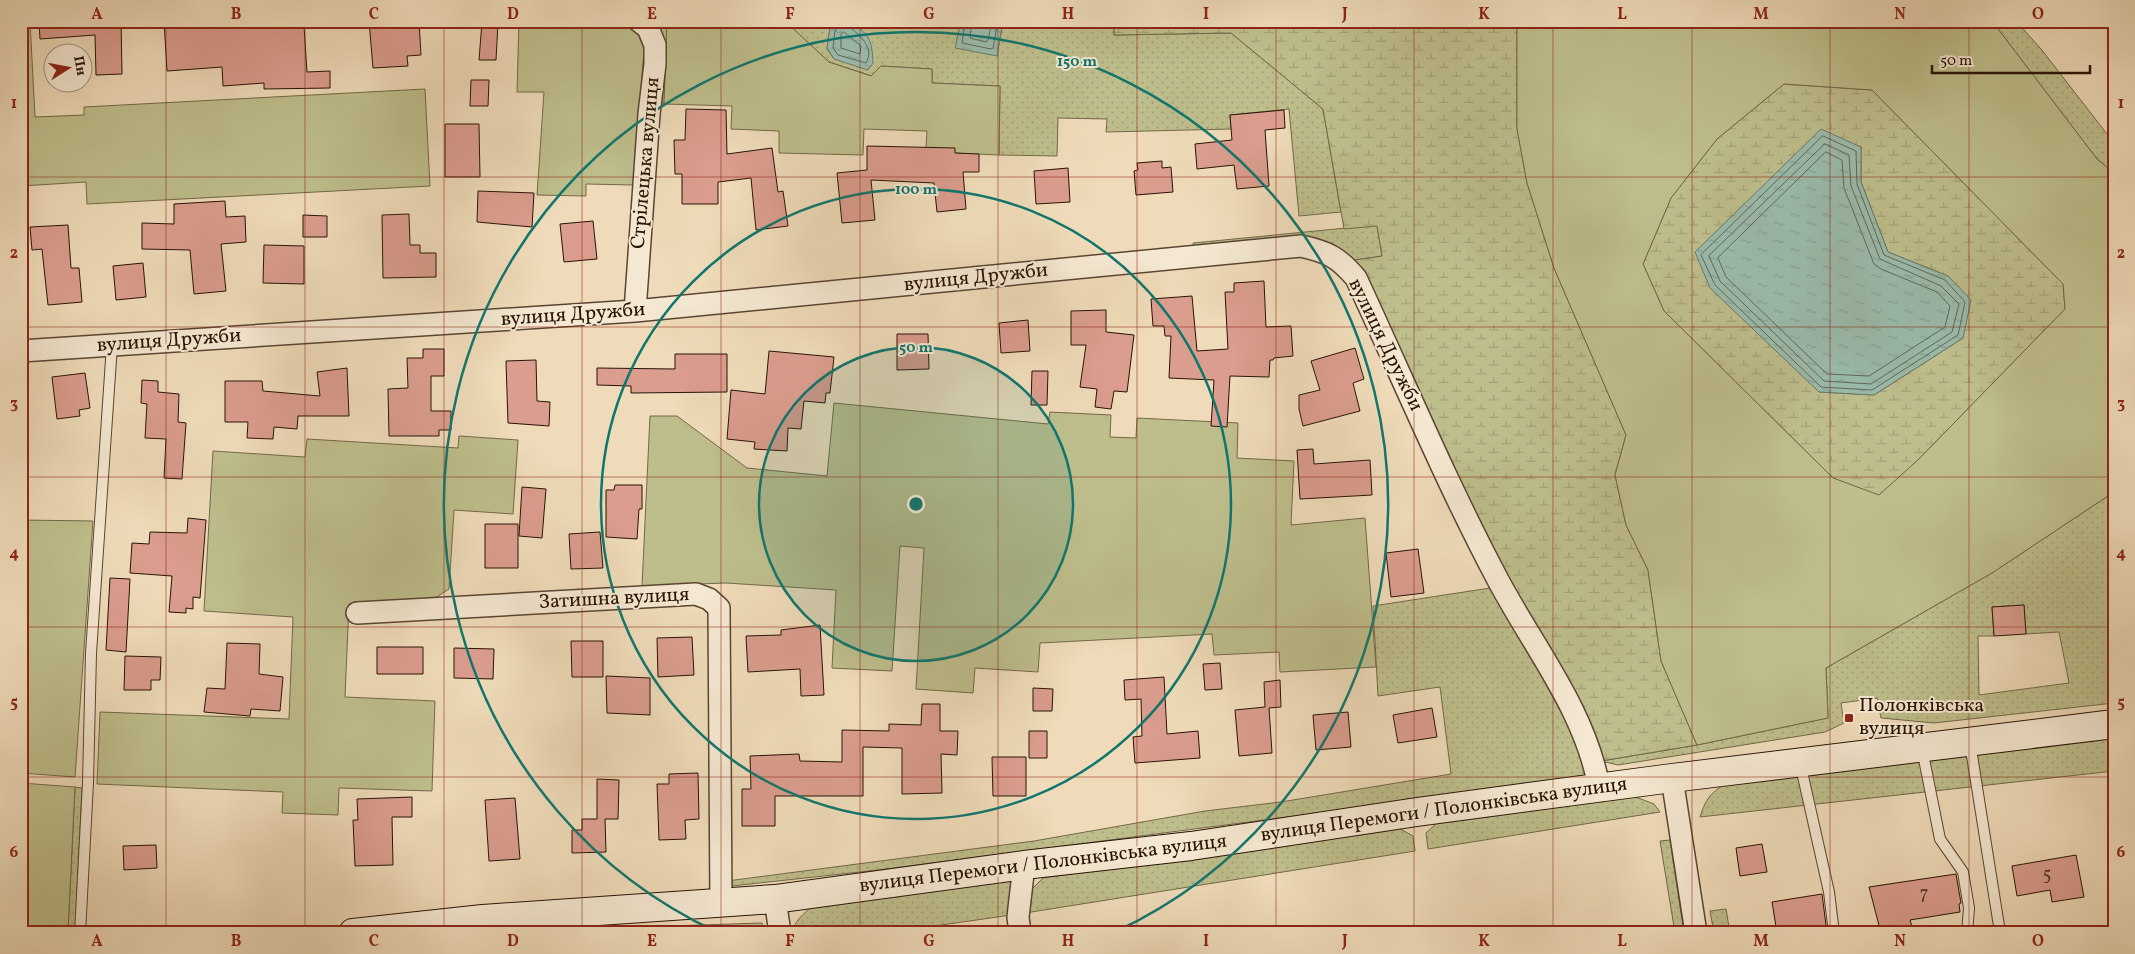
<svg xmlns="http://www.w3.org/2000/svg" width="2135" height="954" viewBox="0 0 2135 954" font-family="Vollkorn,serif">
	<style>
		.grass { fill: url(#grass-dots); stroke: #736848; fill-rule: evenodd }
		.wetland { fill: url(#wetland-marsh); stroke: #736848; fill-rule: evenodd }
		.garden { fill: #bebe8c; stroke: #736848; fill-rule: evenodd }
		.water { fill: url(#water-ripples); stroke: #6c7869 }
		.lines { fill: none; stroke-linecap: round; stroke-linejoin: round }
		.shore { stroke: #616758; stroke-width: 1 }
		.building { fill: #db9d8e; stroke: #281305 }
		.lane-casing { stroke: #5a4532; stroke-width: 12 }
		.street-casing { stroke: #5a4532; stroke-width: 24 }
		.secondary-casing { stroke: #281305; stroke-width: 30 }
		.lane { stroke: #f5e8d2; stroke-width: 10 }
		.street { stroke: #f5e8d2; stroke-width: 21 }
		.secondary { stroke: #f5e8d2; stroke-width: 28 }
		.grid { fill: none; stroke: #8f2418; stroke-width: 1; stroke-opacity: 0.55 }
		.ring { fill: none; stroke: #0f766e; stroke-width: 2.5 }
		.poi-dot { fill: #8f2418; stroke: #f5e8d2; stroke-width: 2 }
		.labels { text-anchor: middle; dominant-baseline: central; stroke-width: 4; stroke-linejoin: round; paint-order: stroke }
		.number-label { font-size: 18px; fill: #553627 }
		.street-label { font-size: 20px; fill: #281305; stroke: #f5e8d2 }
		.poi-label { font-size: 20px; fill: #281305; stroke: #f5e8d2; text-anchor: start }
		.centre { fill: #0f766e; stroke: #f5e8d2; stroke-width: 2.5 }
		.ring-label { font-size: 15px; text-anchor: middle; font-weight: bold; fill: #0f766e; stroke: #f5e8d2; stroke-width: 4; stroke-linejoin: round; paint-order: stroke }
		.neatline { fill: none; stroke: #8f2418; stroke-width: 2 }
		.grid-label { font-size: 16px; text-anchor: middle; font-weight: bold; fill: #8f2418 }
	</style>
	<defs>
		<pattern id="grass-dots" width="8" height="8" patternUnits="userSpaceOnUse" patternTransform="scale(1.25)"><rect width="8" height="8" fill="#bebe8c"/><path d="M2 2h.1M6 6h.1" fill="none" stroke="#a3a277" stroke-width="1.8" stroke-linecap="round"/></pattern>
		<pattern id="wetland-marsh" width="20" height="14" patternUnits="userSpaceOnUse" patternTransform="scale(1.25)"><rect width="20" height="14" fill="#bebe8c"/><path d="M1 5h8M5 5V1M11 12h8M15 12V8" fill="none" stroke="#a3a277"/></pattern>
		<pattern id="water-ripples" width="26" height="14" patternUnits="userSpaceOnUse" patternTransform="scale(1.25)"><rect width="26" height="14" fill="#9abbab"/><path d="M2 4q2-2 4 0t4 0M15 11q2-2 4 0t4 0" fill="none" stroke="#85a092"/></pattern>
	</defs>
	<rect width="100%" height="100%" fill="#efdbb9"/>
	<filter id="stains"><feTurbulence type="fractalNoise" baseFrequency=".004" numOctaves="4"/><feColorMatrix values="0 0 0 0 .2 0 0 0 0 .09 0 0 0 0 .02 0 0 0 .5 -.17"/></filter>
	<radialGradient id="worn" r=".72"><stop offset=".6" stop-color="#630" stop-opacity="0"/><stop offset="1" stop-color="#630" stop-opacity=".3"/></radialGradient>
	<path class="grass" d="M649 21H667L664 104H657Z
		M785 21H837L830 28 827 49 834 59 861 29 849 21H961L956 47 997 55 1003 21H1114V35L1231 33 1323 109 1341 212 1299 216 1289 109 1230 115 1231 129 1106 132 1107 119 1058 118 1057 156 999 155 1000 86 932 83V69L881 66 872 76 829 62Z
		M1992 21H2016L2041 49 2114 143V173L2097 159Z
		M1377 225 1382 256 1355 260 1335 248 1194 249 1193 243Z
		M2114 492V703L1934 723 1881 718 1877 698 1841 703 1844 723 1825 732 1618 765 1601 761 1697 745 1828 718 1826 668 1992 573ZM2024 605 2026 634 2059 632 2069 683 1979 695 1978 636H1994L1992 607Z
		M1490 588C1528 643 1577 711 1588 778L878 870 732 886 727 881 1034 841 1205 811 1281 802 1451 774 1440 687 1378 696 1373 606Z
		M2114 738V771L1700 817C1706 798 1711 792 1729 782Z
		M75 787 82 788 75 930 74 933H40L68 931Z
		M1628 794 1654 804 1660 812 1428 849 1426 833 1438 822Z
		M1395 826 1413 836 1415 851 1025 913 1028 893 1043 878Z
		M1670 840 1684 933H1675L1660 841Z
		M1012 880 1011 915 886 933H793C793 923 802 915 810 908Z
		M1726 909 1730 933H1714L1710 911Z
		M762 923 764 933H472L483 932Z"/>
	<path class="wetland" d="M1114 21H1517V129L1527 183 1554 268 1626 435 1615 475 1626 525 1648 570 1661 661 1697 745 1601 761 1504 578 1355 260 1382 256 1377 226 1344 229 1323 109 1231 33 1114 35Z
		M1784 84 1872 90 2063 284 2065 309 1919 459 1879 496 1833 478 1664 311 1643 264 1671 198 1717 139ZM1861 147V182L1888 252 1948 276 1963 338 1874 395 1819 392Z"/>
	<path class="garden" d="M21 21H30L35 117 84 115V107L425 89 430 186 87 204 86 182 21 186Z
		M519 21H618L638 34 644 49 634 185 586 184V196L537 195 544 92H517Z
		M667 21H785L829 62 871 76 881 66 932 69V83L1000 86 999 155 955 153 926 148 927 131 864 129 863 155 779 153V131L731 129 732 106 664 104Z
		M1517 21H1992L2097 159 2114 173V492L1992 573 1826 668 1828 718 1697 745 1661 661 1648 570 1626 525 1615 475 1626 435 1554 268 1527 183 1517 129ZM1784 84 1872 90 2063 284 2065 309 1919 459 1879 495 1833 478 1664 311 1643 264 1671 198 1717 139Z
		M834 403 1048 424 1050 412 1111 415 1110 437 1136 438 1137 418 1238 423 1237 458 1294 461 1291 525 1365 518 1376 667 1280 672 1279 652 1214 655 1212 634 1040 643 1038 672 975 668 973 693 916 689 924 548 900 546 892 671 832 668 836 590 726 583 642 586 650 416H677L747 468 827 476Z
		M459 436 518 440 513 514 454 510 449 589 435 598 349 604 345 697 435 701 432 791 339 788 338 815 282 813 283 792 97 784 100 712 289 719 293 617 204 611 213 451 305 457 307 439 458 448Z
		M21 520 93 521 75 777 21 773Z
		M21 783 75 787 68 931 21 933Z"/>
	<path class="water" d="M849 21C869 34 872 39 873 63L868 70 834 59 827 48 830 28 836 22Z
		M961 21H1003L997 56 955 48Z
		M1821 129 1861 147V182L1888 252 1948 276 1971 300 1963 338 1874 395 1819 392 1710 288 1695 252Z"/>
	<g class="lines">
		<path class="shore" d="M840 21 835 31 833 48 838 55 866 63C875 48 860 35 849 27L847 21
			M965 21 962 43 991 49 993 48 998 21
			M972 21 970 38 986 42 988 40 992 21
			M844 32 861 46 860 54 841 48V34Z
			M1823 136 1856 151 1857 184 1884 255 1945 280 1965 302 1958 335 1872 390 1821 387 1715 285 1701 255Z
			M1825 144 1849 155 1851 186 1880 259 1941 286 1959 304 1952 332 1871 384 1824 381 1720 281 1709 256Z
			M1826 152 1842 160 1844 188 1874 264 1881 269 1937 292 1950 306 1945 327 1869 376 1827 374 1726 277 1718 258Z"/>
	</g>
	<path class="building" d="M39 21H121L122 74 96 75 95 35 40 39Z
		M164 21H256V28L304 26 307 72 330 71V88L264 89V83L223 86 222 67 167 71Z
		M369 21H419L421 55 407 56 408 66 373 68Z
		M482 22 498 23 496 60H479Z
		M471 80H489L488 106H470Z
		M686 109 726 110 727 154 772 148 778 192 783 191 788 226 756 230 751 178 718 182V204H682V174H675L674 140H685Z
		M1284 110 1285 128 1265 130 1269 186 1237 189 1234 165 1197 169 1195 144 1232 140 1230 115Z
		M445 124H479L480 177H445Z
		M867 146 955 148V153L979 154V172H963L966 209 937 212 934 183 871 180 875 220 842 223 837 173 867 170Z
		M1162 161V168L1171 167 1173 192 1136 195 1134 171 1138 170 1137 163Z
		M1068 168 1070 202 1036 204 1034 171Z
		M478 191 534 193 532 227 477 222Z
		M225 201 226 217 245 216 246 242 221 244 226 291 194 294 190 250 142 249V223L174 224V204Z
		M409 214 410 245H420V253H436V277L383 278 382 215Z
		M303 215 327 216V237H303Z
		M593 221 597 259 564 262 560 224Z
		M68 225 71 268H79L82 302 48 305 42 249 32 250 30 227Z
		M264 245 304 246V284L263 283Z
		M143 263 146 297 116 300 113 266Z
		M1264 281 1266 327 1291 326 1293 356 1274 358 1273 360H1270L1269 377 1230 376 1227 427 1211 426 1214 380 1169 378 1171 336H1165L1164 326H1153L1151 299 1192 296 1197 351 1228 349 1225 292H1234V283Z
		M1106 310V332L1134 335 1127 392 1114 391 1111 409 1095 407 1097 389 1080 387 1086 345H1071V311Z
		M1028 320 1030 351 1001 353 999 323Z
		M897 334H928L929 369 897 370Z
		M1355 348 1364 379 1353 383 1360 411 1303 426 1299 409V395L1320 390 1311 361Z
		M423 349H444V376H431V411H451V430H439V436H389L388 389 408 388 407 358H423Z
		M769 351 834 357 830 393H826L825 403 804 401 801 429 788 428 787 451 754 449 755 442 727 439 731 390 765 394Z
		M675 354H727V392L631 393V386L597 385V368L675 369Z
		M536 360 537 401 550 402 549 426 508 423 506 361Z
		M347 368 349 416H298L297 429 274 427 273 439 247 438 248 422H225V381H262L263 391 320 396 317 372Z
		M1032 371H1048L1047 405H1031Z
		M85 373 90 408 79 410 80 416 57 419 52 377Z
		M142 380 158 381V392L179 394 178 422 186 423 182 479 164 478 166 439 145 438 147 404 141 403Z
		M1313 449 1314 464 1370 460 1372 495 1300 499 1297 450Z
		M615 485H642V509H639L637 539 606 537V490H614Z
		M522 487 546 489 542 538 519 536Z
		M188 518 206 520 200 598 193 597V609L186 608V613L169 612 172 576 130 573 132 543 149 544 150 532 187 533Z
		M485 524H518V568H485Z
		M600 532 603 568 571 569 569 534Z
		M1418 549 1424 593 1391 597 1386 553Z
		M110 578 130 579 126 652 106 650Z
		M2024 605 2026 634 1994 636 1992 607Z
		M820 625 824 695 801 696 800 669 748 672 746 636 781 635V630Z
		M692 637 694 675 658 677 657 638Z
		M571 641H603V677H572Z
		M227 643 260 644 259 674 283 677 280 711 251 709 250 716 204 712 207 688 225 689Z
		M377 647H423V674H377Z
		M454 648 494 649 493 679 454 678Z
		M125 656 161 657 160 680H151V690H124Z
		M1220 663 1222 689 1205 690 1203 664Z
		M606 676 650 678V715L607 713Z
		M1164 677 1167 734 1198 731 1200 758 1135 763 1133 737 1142 736 1141 699 1125 700 1124 680Z
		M1280 680 1281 707 1269 708 1272 753 1239 756 1235 710 1265 707 1264 682Z
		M1033 688 1053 689 1052 711H1033Z
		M922 704H940V731H958L957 755 941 754 942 793 902 794V748L863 747V796H775V826H742V789H751L750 756 799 754 800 761 842 762V730L889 731V724L921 725Z
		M1432 708 1437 737 1398 743 1393 715Z
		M1348 712 1351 747 1316 750 1313 715Z
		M1029 731H1047V758H1029Z
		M992 757H1026V796H993Z
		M698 773 699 819 685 820 686 839 659 840 657 784H669V774Z
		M597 779 619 780 618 819H605L606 852 572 853V830H582V819H597Z
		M412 797V817H392L393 865 355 866 353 820H358L357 799Z
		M515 798 520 859 489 861 485 800Z
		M1762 844 1767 872 1740 876 1736 848Z
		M156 845 157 868 124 870 123 846Z
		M2076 855 2084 897 2052 902 2050 890 2017 896 2012 866Z
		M1956 874 1961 903 1959 904 1960 912 1910 920 1914 933H1881L1869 887Z
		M1822 894 1827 933H1811L1810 928 1777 933 1772 902Z"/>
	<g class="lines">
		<g class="lane-casing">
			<path id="lane" d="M1970 743 1999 926
				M1922 749 1940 839 1963 872 1969 908 1967 933
				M1800 763 1829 892 1834 933
				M80 933 88 783 91 653 112 345"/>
		</g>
		<g class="street-casing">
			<path id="street" d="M635 311 649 114 655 64V45L648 28 639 21
				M21 351 635 311 1301 246C1328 252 1338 257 1356 278 1403 379 1446 482 1498 580 1534 648 1585 710 1599 787
				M357 613 696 594 709 599 719 608 721 905
				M1672 778 1696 933
				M775 899 780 933
				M1020 933 1018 917 1024 865"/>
		</g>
		<g class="secondary-casing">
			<path id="secondary" d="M353 933 483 919 775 899 1024 865 1191 846 1417 812 1672 778 2114 724"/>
		</g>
		<use href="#lane" class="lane"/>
		<use href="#street" class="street"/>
		<use href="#secondary" class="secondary"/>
	</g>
	<path class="grid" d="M166 21V933M305 21V933M444 21V933M582 21V933M721 21V933M860 21V933M998 21V933M1137 21V933M1276 21V933M1414 21V933M1553 21V933M1692 21V933M1830 21V933M1969 21V933M21 177H2114M21 327H2114M21 477H2114M21 627H2114M21 777H2114"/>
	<circle cx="916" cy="504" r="157" fill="#0f766e" fill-opacity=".12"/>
	<g class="ring">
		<circle cx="916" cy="504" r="157"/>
		<circle cx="916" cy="504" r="315"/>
		<path d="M717 932A472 472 0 1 1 1115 932"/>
	</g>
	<rect class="poi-dot" x="1844" y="713" width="10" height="10" rx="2.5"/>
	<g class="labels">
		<g class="number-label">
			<text x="2047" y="875">5</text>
			<text x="1924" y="894">7</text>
		</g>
		<g class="street-label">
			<text transform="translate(646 163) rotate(-85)">Стрілецька вулиця</text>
			<text transform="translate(976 278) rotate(-6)">вулиця Дружби</text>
			<text transform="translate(573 315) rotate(-4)">вулиця Дружби</text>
			<text transform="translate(169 341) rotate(-4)">вулиця Дружби</text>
			<text transform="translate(1385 345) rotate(64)">вулиця Дружби</text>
			<text transform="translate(614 599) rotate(-3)">Затишна вулиця</text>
			<text transform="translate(1444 810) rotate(-8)">вулиця Перемоги / Полонківська вулиця</text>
			<text transform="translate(1043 864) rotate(-7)">вулиця Перемоги / Полонківська вулиця</text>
		</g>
		<g class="poi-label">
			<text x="1859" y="706">Полонківська<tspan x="1859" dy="23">вулиця</tspan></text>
		</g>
	</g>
	<circle cx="916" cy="504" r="8" class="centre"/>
	<g class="ring-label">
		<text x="1077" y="66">150 m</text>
		<text x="916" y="194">100 m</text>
		<text x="916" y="352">50 m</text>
	</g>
	<rect width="2135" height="954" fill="none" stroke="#efdbb9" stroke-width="55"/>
	<g transform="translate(68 68) rotate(79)"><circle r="24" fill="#f5e8d2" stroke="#a39380"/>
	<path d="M0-4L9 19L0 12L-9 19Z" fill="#8f2418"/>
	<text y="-8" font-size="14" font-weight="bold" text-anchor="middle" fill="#281305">Пн</text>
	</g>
	<path d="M1932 65v8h158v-8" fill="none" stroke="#281305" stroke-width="2.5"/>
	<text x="1940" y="65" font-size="15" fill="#281305" stroke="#f5e8d2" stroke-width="4" paint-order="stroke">50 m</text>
	<rect x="28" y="28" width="2080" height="898" class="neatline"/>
	<g class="grid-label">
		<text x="97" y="19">A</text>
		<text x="236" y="19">B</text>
		<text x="374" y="19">C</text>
		<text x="513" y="19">D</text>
		<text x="652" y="19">E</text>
		<text x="790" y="19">F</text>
		<text x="929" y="19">G</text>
		<text x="1068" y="19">H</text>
		<text x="1206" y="19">I</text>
		<text x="1345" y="19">J</text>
		<text x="1484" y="19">K</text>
		<text x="1622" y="19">L</text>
		<text x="1761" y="19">M</text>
		<text x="1900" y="19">N</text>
		<text x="2038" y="19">O</text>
		<text x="14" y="108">1</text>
		<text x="2121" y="108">1</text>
		<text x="14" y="258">2</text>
		<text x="2121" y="258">2</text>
		<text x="14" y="408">3</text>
		<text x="2121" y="408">3</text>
		<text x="14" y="558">4</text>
		<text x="2121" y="558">4</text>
		<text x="14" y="707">5</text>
		<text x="2121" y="707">5</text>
		<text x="14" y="857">6</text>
		<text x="2121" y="857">6</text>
		<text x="97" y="946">A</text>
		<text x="236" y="946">B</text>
		<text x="374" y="946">C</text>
		<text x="513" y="946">D</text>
		<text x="652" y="946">E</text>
		<text x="790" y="946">F</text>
		<text x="929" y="946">G</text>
		<text x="1068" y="946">H</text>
		<text x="1206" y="946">I</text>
		<text x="1345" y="946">J</text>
		<text x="1484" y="946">K</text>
		<text x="1622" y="946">L</text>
		<text x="1761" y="946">M</text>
		<text x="1900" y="946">N</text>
		<text x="2038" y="946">O</text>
	</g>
	<rect width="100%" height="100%" filter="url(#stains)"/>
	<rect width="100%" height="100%" fill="url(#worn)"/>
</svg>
